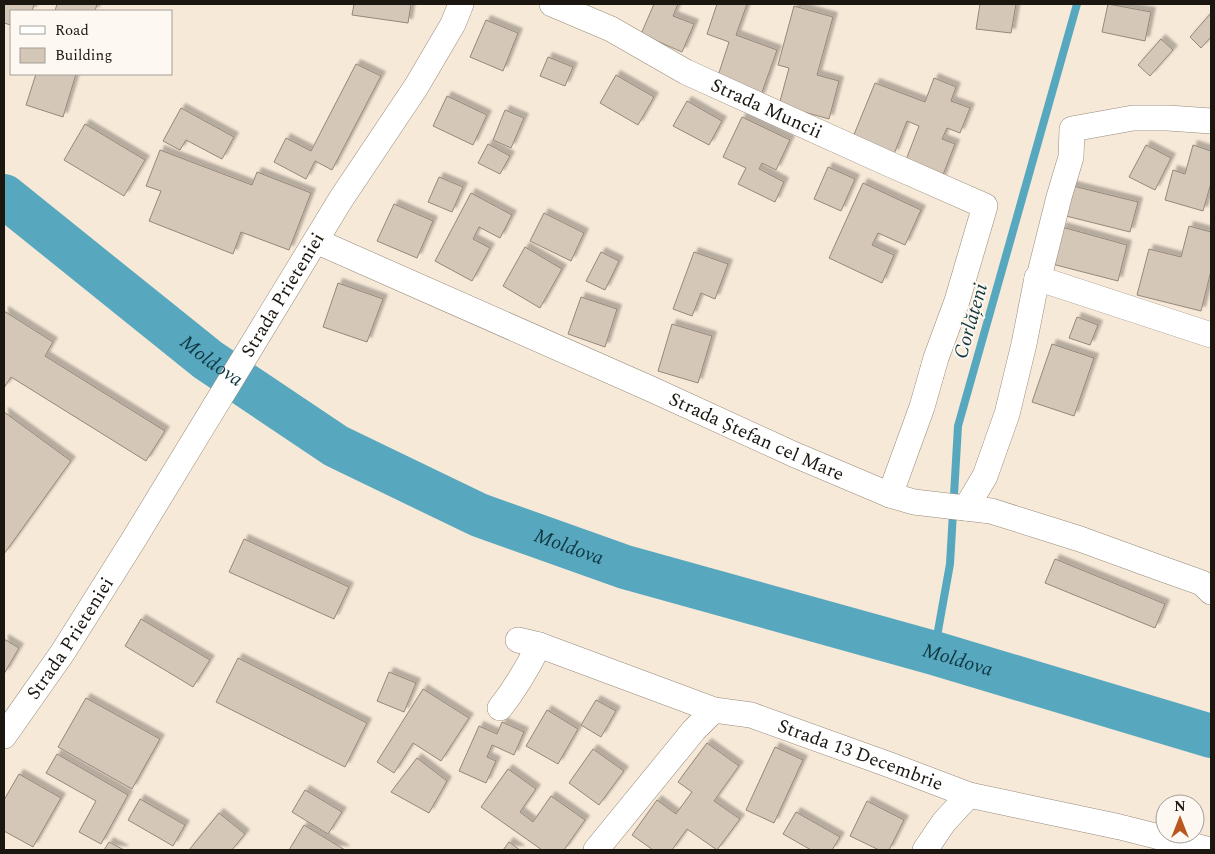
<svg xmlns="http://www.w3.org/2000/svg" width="1215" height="854" viewBox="0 0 1215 854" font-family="Spectral,serif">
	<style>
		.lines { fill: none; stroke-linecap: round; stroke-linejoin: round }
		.stream { stroke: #57a8bf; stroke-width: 8 }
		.river { stroke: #57a8bf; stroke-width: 44 }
		.building { fill: #d5c7b7; stroke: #958878; filter: url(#shadow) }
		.street-casing { stroke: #978a7a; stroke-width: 26 }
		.street { stroke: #fff; stroke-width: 25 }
		.labels { text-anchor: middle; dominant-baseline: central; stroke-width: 4; stroke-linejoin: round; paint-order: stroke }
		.street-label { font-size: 19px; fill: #1b1610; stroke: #fdf8f1 }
		.water-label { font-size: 20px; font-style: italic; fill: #103741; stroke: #fdf8f1 }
	</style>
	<defs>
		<filter id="shadow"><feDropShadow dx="4.5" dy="-4.5" stdDeviation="1" flood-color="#0004"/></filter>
	</defs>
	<rect width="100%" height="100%" fill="#f7e9d8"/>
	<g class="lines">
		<path class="stream" d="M934 653 950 564 958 426 1077 4"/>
		<path class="river" id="s1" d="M4 196 208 360 336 446 479 515 625 567 934 653 1211 736"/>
	</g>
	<path class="building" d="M4 4H34L32 11H11V25L4 23Z
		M57 4H97L95 11H55Z
		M354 4H411L408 23 352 15Z
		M654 4H678L673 16 694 24 682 52 641 34Z
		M717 4H747L736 35 777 50 760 98 716 82 729 42 707 34Z
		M980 4H1016L1011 33 976 29Z
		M1108 4 1151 12 1145 41 1102 32Z
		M794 6 833 17 817 75 839 81 829 119 779 105 789 68 778 65Z
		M1211 13V37L1201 48 1190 37Z
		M486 20 518 33 503 71 470 57Z
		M1161 39 1173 50 1150 76 1138 65Z
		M548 57 573 67 565 86 540 76Z
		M356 64 381 76 332 170 315 161 306 179 274 162 286 138 311 151Z
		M36 74H76L63 117 26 105Z
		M616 75 654 97 638 125 600 103Z
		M934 78 956 87 951 101 970 108 960 133 947 128 942 139 955 144 941 180 904 165 919 126 907 121 894 154 853 137 875 83 925 102Z
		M447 96 487 115 473 145 433 126Z
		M687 101 722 121 709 145 673 126Z
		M181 108 234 137 222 159 186 140 180 150 163 141Z
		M505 110 524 118 511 148 493 140Z
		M742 117 790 140 776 170 762 163 759 169 784 182 775 202 738 184 746 168 723 157Z
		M85 124 145 160 124 196 64 160Z
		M488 144 510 156 500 174 478 163Z
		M1146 145 1171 158 1155 190 1129 177Z
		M1193 145 1211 151V183L1203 211 1165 200 1173 170 1185 174Z
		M160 150 252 185 257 172 311 193 289 250 241 232 233 254 149 221 161 191 146 186Z
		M828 167 855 179 841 211 814 199Z
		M439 177 463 187 452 212 428 202Z
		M863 183 921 210 905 245 878 233 872 245 894 255 882 283 829 258Z
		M1069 185 1138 202 1130 232 1062 215Z
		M471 193 512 215 500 238 479 227 473 239 490 248 472 281 435 261Z
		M394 204 433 221 417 258 377 241Z
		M544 213 584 233 571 261 530 241Z
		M1189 226 1211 232V271L1201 311 1137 295 1149 249 1181 257Z
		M1062 227 1127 245 1118 281 1052 264Z
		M525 247 562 269 540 308 503 286Z
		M601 252 619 261 605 290 586 281Z
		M694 252 728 264 715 299 701 293 692 316 673 309Z
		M338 283 383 299 367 342 323 327Z
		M581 297 617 309 605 347 568 334Z
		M4 311 53 342 45 356 165 431 146 461 11 377 4 388Z
		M1077 317 1098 325 1090 345 1069 338Z
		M672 324 712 336 698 383 658 371Z
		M1052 344 1094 358 1074 416 1032 402Z
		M4 412 71 461 4 554Z
		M244 539 349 587 334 619 229 572Z
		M1055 559 1165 604 1155 628 1045 583Z
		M141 619 210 660 193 687 125 646Z
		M4 639 19 648 4 674Z
		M238 658 367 723 345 767 216 702Z
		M389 672 416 683 404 712 377 701Z
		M423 689 469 718 441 761 413 743 394 773 377 762Z
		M86 698 160 739 132 789 58 747Z
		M596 700 616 711 601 737 581 725Z
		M547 710 578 729 558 764 526 746Z
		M502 722 524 732 514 755 492 745 487 757 496 761 486 783 459 771 479 726 497 734Z
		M707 743 739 766 714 801 740 819 717 850 687 829 672 850H653L632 835 657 800 676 814 692 792 678 782Z
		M775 747 803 760 774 823 746 810Z
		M593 749 624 771 599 805 569 783Z
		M57 754 128 795 101 844 79 832 96 801 46 773Z
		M417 758 447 781 429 813 391 792Z
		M508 769 536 789 520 812 533 822 551 796 585 820 564 850H542L481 807Z
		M19 774 61 798 33 847 4 831V800Z
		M305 790 342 812 328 834 292 812Z
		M140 799 185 825 173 846 128 820Z
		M867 801 904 820 889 850H879L850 836Z
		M796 812 840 837 832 850H811L783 834Z
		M219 813 245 834 232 850H189Z
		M304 825 345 850H289Z
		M109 842 124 850H104Z
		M509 842 520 850H503Z"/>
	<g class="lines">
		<g class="street-casing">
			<g id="street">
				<path id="s2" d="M552 4 611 29 686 72 887 163 985 206 957 301 936 358 922 407 890 495"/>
				<path id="s3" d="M316 241 651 389 793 454 890 495 914 502 991 511 1080 539 1157 567 1202 583 1211 592"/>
				<path d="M1037 278 1211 335"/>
				<path d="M966 508 985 476 1007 414 1024 344 1037 278 1039 277 1059 197 1071 157 1072 129 1133 118H1168L1211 121"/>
				<path id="s4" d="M518 640 539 645 714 710 751 715 890 765 969 795 1120 827 1211 850"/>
				<path d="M500 708C516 688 528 667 539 645"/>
				<path id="s5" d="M4 736 63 652 134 539 341 199 416 87 453 24 461 4"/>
				<path d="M596 850 694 730 714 710"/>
				<path d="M925 850 944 822 969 795"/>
			</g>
		</g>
		<use href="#street" class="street"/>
	</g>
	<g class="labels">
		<g class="street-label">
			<text stroke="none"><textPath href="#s2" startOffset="239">Strada Muncii</textPath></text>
			<text stroke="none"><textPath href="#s5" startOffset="522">Strada Prieteniei</textPath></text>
			<text stroke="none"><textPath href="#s3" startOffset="482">Strada Ștefan cel Mare</textPath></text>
			<text stroke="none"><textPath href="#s5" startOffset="118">Strada Prieteniei</textPath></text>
			<text stroke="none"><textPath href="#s4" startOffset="362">Strada 13 Decembrie</textPath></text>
		</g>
		<g class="water-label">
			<text transform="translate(971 321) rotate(-74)">Corlățeni</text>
			<text stroke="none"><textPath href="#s1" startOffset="265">Moldova</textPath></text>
			<text stroke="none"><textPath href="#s1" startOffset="670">Moldova</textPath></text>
			<text stroke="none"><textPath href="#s1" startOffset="1075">Moldova</textPath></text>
		</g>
	</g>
	<rect width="1215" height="854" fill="none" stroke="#1b1610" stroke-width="10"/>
	<rect x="10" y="10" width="162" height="65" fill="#fdf8f1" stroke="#a39e97"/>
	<rect x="20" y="26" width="25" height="8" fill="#ffffff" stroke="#a39e97"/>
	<text x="55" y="35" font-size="15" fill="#1b1610">Road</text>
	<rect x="20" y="48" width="25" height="15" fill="#d5c7b7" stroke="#a39e97"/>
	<text x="55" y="60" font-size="15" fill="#1b1610">Building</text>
	<g transform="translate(1180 819)"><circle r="24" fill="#fdf8f1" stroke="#a39e97"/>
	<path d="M0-4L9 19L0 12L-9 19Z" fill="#ba571e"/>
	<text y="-8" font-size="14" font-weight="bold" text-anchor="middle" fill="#1b1610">N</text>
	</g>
</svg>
